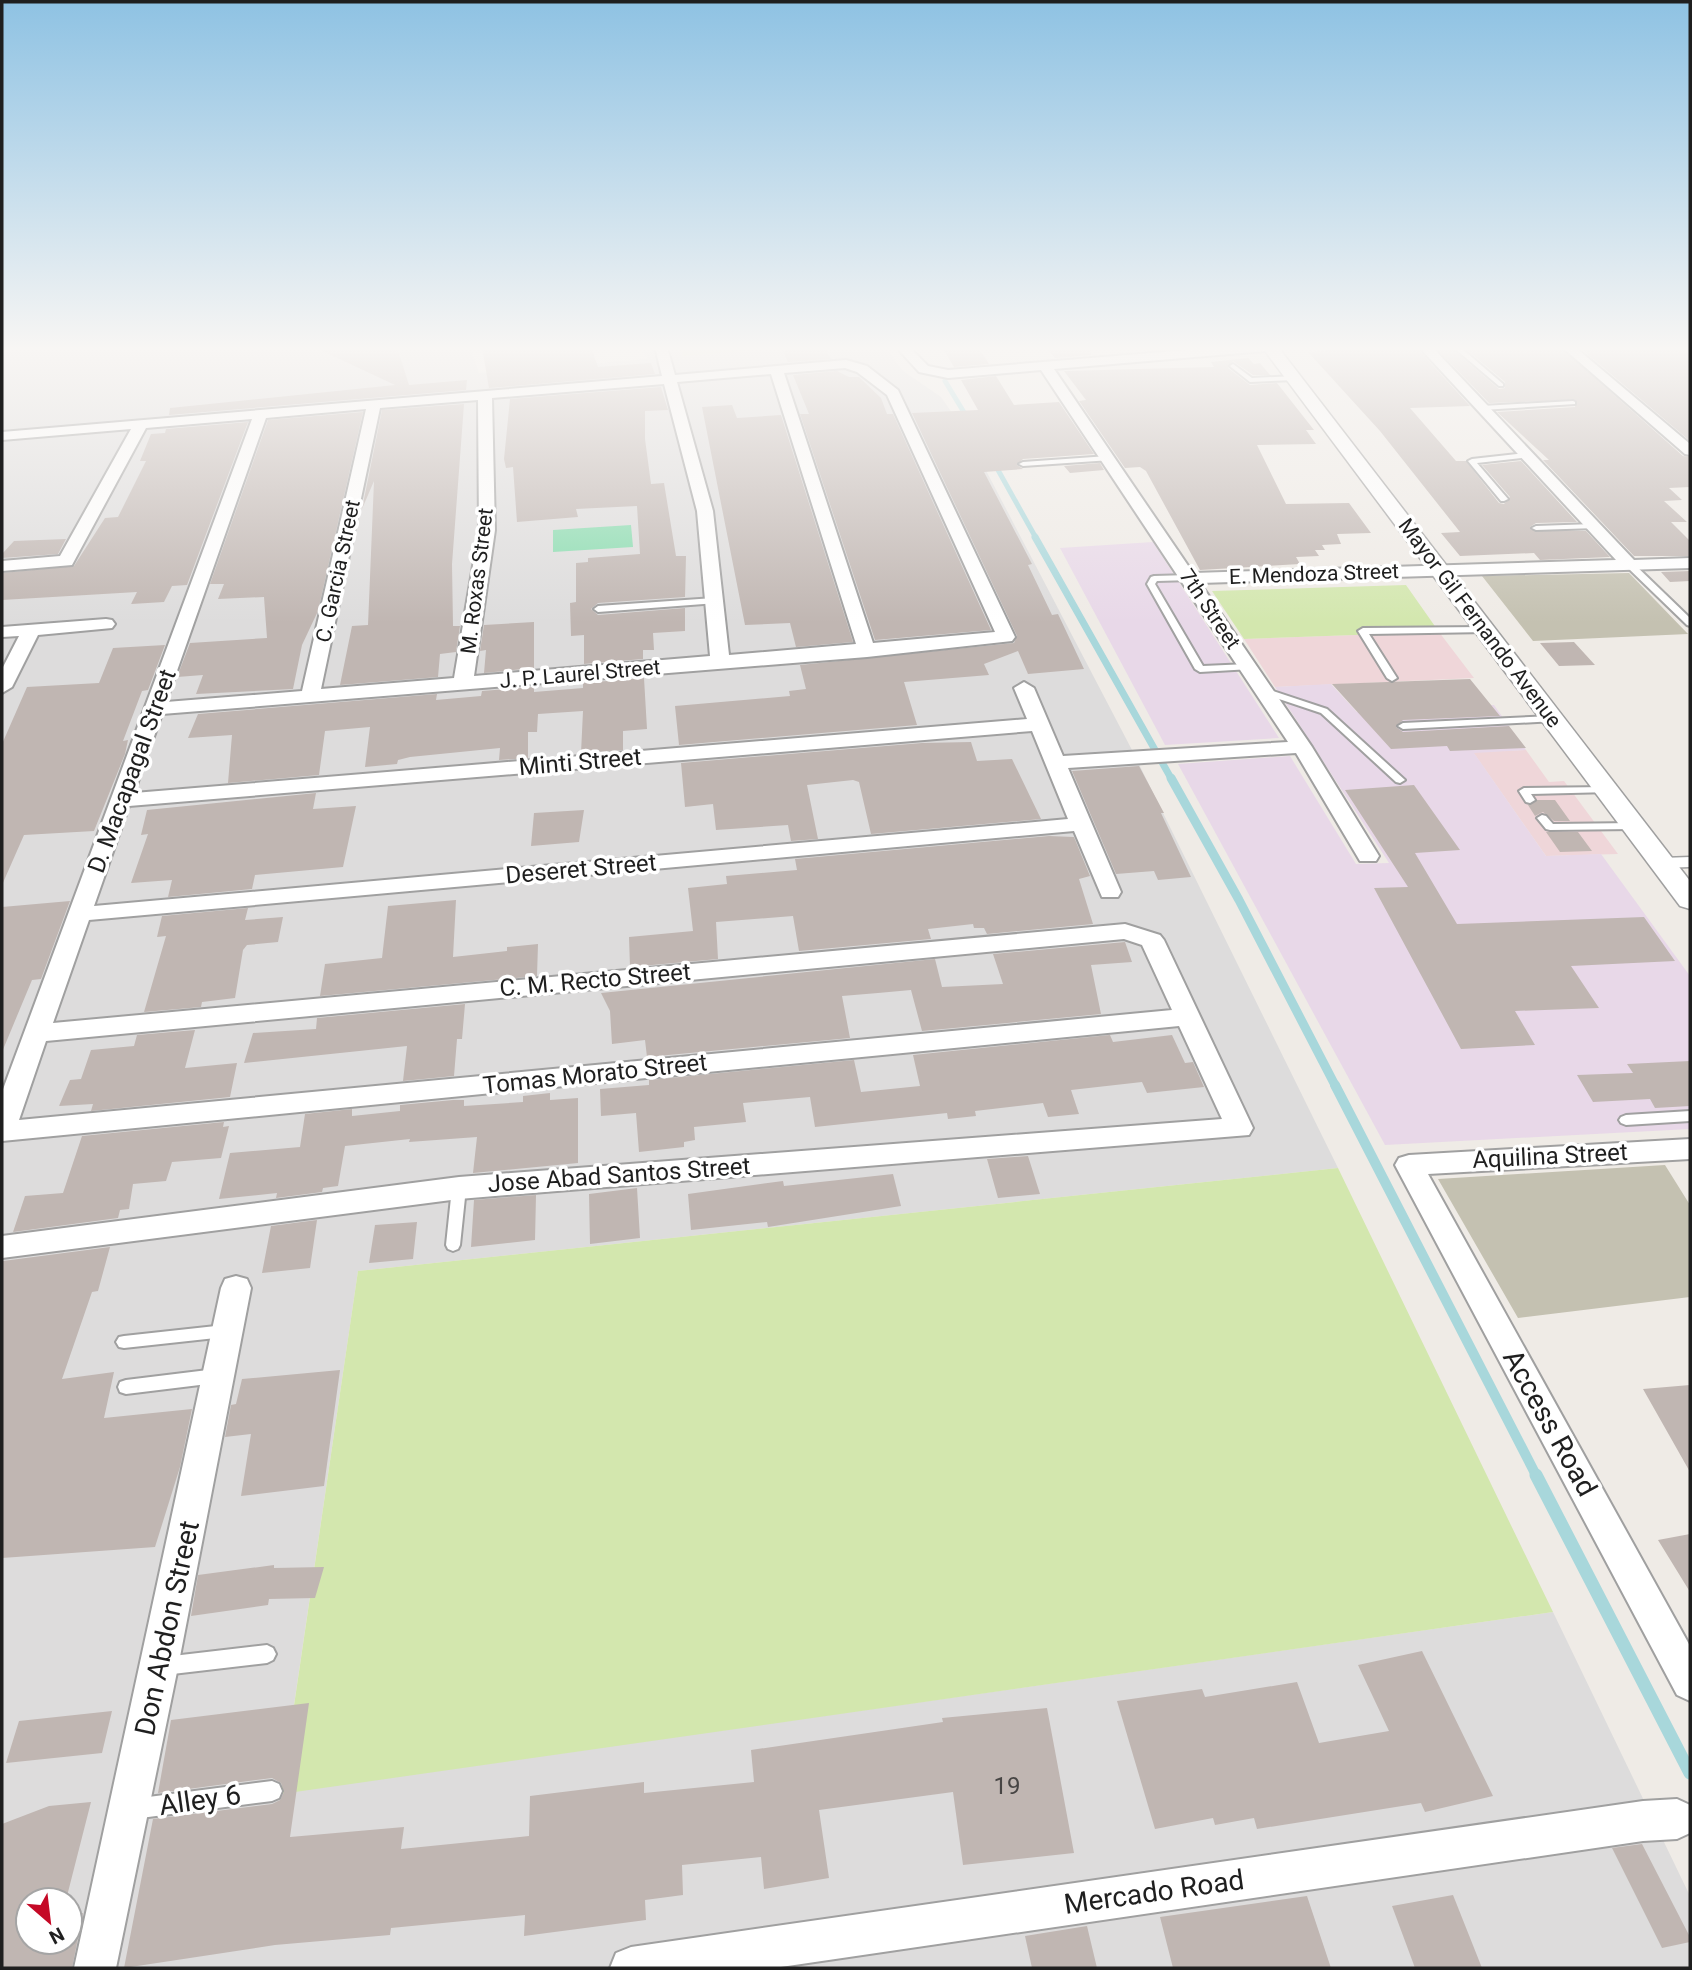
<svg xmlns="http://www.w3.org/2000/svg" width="1692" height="1970" viewBox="0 0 1692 1970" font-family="Roboto,sans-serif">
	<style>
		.residential { fill: #dddcdc; fill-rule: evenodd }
		.commercial { fill: #efd6d9 }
		.industrial { fill: #e8d8e8 }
		.construction { fill: #c4c1b1 }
		.grass { fill: #d3e7ae }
		.pitch { fill: #87dbae }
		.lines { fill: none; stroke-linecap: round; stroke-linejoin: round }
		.stream-far4 { stroke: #a8d7db; stroke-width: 5 }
		.stream-far3 { stroke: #a8d7db; stroke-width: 7 }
		.stream-far2 { stroke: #a8d7db; stroke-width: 9 }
		.stream-far1 { stroke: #a8d7db; stroke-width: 10 }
		.stream { stroke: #a8d7db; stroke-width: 13 }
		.building { fill: #c0b6b2 }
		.service-casing { stroke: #a0a0a0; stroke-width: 4 }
		.pedestrian-casing { stroke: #a0a0a0; stroke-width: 3 }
		.minor-casing { stroke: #a0a0a0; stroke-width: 4 }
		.tertiary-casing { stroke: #a0a0a0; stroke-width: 3 }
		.service { fill: #fff; fill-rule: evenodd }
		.pedestrian { fill: #fff; fill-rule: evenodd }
		.minor { fill: #fff; fill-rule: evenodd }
		.tertiary { fill: #fff; fill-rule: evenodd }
		.labels { text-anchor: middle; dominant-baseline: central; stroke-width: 7; stroke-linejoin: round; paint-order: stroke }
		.far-street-label { font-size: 21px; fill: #1f1f1f; stroke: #fff }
		.street-label { font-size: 24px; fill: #1f1f1f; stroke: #fff }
		.near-number-label { font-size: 24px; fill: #474544 }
		.near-street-label { font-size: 28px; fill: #1f1f1f; stroke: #fff }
	</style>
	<rect width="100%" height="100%" fill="#efebe6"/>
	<path class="residential" d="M2 347H470L479 373 647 359 643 347H680L683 356 790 347H886L902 370 941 397 968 436 1132 750 1338 1168 358 1271 281 1793 1553 1612 1690 1896V1968H2ZM28 1900H70V1942H28Z"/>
	<path class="commercial" d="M1439 632 1474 678 1275 687 1244 639Z
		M1526 750 1549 782 1564 781 1618 854 1546 856 1473 752Z"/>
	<path class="industrial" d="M1153 542 1279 738 1165 745 1060 548Z
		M1331 684 1357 712 1494 705 1526 750 1474 753 1546 856 1601 854 1690 976V1129L1385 1145 1178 764 1290 756 1356 864 1389 863 1275 687Z"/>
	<path class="construction" d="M1629 573 1688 634 1533 641 1482 576Z
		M1665 1165 1690 1205V1297L1518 1318 1438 1179Z"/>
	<path class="grass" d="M680 347H790L683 356Z
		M1406 585 1439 632 1244 639 1212 591Z
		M1338 1168 1553 1612 281 1794 358 1271Z"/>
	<path class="pitch" d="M631 525 633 547 553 552V530Z"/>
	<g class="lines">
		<path class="stream-far4" d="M945 381 968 419
			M993 461 1036 538"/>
		<path class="stream-far3" d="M1035 537 1172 780"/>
		<path class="stream-far2" d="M1171 778 1239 900 1336 1087"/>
		<path class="stream-far1" d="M1335 1085 1537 1477"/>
		<path class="stream" d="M1536 1475 1690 1773"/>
	</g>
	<path class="building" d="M314 347H397L409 385 467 380 466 390 169 415 170 408 395 385Z
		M482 347H591L598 367 651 363 655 374 489 388Z
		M942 347H978L989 364 954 367Z
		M1046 347H1091V355L1055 358Z
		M1365 347H1416L1470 406 1410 408 1456 461H1466L1499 503 1504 504 1510 497 1482 465 1521 461 1577 522 1536 523 1530 527 1531 530 1586 531 1610 557 1540 560 1534 553 1460 556 1441 533 1460 532 1380 431 1308 352Z
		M1435 347H1450L1499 389 1505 388V382L1465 348 1560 347 1683 456 1690 457V487L1669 488 1682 500 1664 501 1687 522H1671L1690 541V556H1634L1543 460H1549L1497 412 1575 407 1576 400 1489 403Z
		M1579 347H1679L1690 355V441Z
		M825 348 831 359 788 362 783 351Z
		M1248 358 1254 364 1260 363 1270 375H1253L1233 361 1228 368 1250 385 1277 383 1314 430H1306L1316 444 1257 445 1286 504 1349 503 1371 533 1337 534 1341 544 1322 545 1325 550H1315L1319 556 1296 557 1300 564 1200 570 1146 471 1140 467 1125 468 1079 401 1086 400 1064 371 1214 367 1211 362Z
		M837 371 849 377H859L881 398 887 414H893L991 630 875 640 800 414H809L793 375Z
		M996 376 1014 405 1059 402 1094 454 1023 459 1017 465 1023 469 984 472 1032 564 1028 565 1052 615 1058 614 1084 669 1028 674 1018 651 984 664 989 675 904 682 917 725 679 745 675 706 790 696 789 691 806 689 800 665 1014 643 1017 636 912 413 978 410 961 380Z
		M661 387 668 410 645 411V439L651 484 664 483 676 556H686L685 597 598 603 591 609 598 615 685 608V631L653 633 654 650H643V659L584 664V635L571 636 570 603 576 602V563L588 562V558L640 554 637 506 576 509 578 517 517 522 513 467 506 468 504 459 510 399Z
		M464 404 452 564 453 626H460L456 652 440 654 438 677 340 685 352 626 368 625 374 481 362 509 382 410Z
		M732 405 737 418 781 415 853 642 796 647 790 623 745 625 702 407Z
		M363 412 318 611 302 645 293 689 196 694 203 675 177 677 190 643 267 638 264 597 218 599 224 584H210L268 420Z
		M248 422 187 585 172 586 164 602 131 604 137 592 2 600V573L74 566 105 518 118 517 146 461H140L151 434 165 433 166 429Z
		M1100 463 1104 470 1070 473 1064 466Z
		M66 539 58 554 2 558V554L14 541Z
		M1690 571V581L1670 582 1661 572Z
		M534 622V668L484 673 486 650 480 651 484 625Z
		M1574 642 1595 665 1559 666 1540 643Z
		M165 645 148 690 142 691 123 741 128 740 125 754 94 831 24 835 2 885V744L27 687 99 683 113 648Z
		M644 678 647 729 623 731V750L581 753 583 711 538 714 537 732H528V758L499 760 500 748 410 757 398 760 397 764 365 767 370 727 325 731 319 775 228 783 232 735 188 738 198 714 437 694 436 700 481 696 482 691 534 687V692L583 688V683Z
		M1470 679 1500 716 1403 720 1396 727 1403 732 1509 726 1526 748 1450 751 1447 746 1391 749 1332 684Z
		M971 742 977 761 1012 759 1041 819 871 834 859 782 853 780 807 785 818 839 791 841 788 825 716 830 713 804 685 807 681 763 922 743Z
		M1139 766 1164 813H1161L1191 877 1158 880 1154 871 1116 874 1072 771Z
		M1414 785 1460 850 1415 853 1457 924 1644 917 1675 961 1571 966 1599 1008 1515 1011 1535 1045 1461 1049 1374 888 1408 887 1345 790Z
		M316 793 313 809 356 806 343 867 255 875 252 889 168 897 172 880 131 883 148 834 141 835 147 810Z
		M1537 800H1555L1570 821H1554L1543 812 1535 816 1528 805Z
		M584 810 579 842 531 846 534 813Z
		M1546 832H1578L1592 851 1560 852Z
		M1049 836 1074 837 1090 876 1079 879 1093 924 987 934 984 928H974L973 924 928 929 931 939 799 951 793 916 716 922 718 959 630 967 629 937 693 931 688 888 727 884 726 876 797 870 795 859Z
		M456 900 453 957 507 951V947L538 944 537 976 320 996 325 964 382 958 388 906Z
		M70 901 41 979 32 980 2 1052V907Z
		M248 908 245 920 283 917 278 942 247 945 243 950 235 998 202 1002 201 1007 144 1012 166 936 157 937 162 916Z
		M1125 942 1132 962 1091 965 1101 1014 922 1031 911 990 878 993 842 996 850 1038 647 1057 645 1040 612 1044 610 1011 601 993 935 959 942 987 1003 984 993 954Z
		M465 1004 462 1039H457L454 1076 403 1081 407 1046 244 1063 253 1033 316 1029 317 1018Z
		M195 1030 185 1068 237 1063 230 1097 91 1111 93 1104 59 1106 70 1080 81 1079 91 1050 134 1046 137 1035Z
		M1110 1035 1113 1042 1172 1035 1185 1063 1193 1062 1204 1087 1147 1093 1142 1082 1071 1090 1079 1114 1048 1117 1043 1103 975 1111 976 1116 948 1119 947 1113 815 1127 810 1097 743 1103 746 1122 694 1127 695 1140 684 1142V1147L639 1152 636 1113 601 1116 600 1089 649 1085V1080L854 1060 861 1092 920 1086 913 1055Z
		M1690 1061V1106L1655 1108 1650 1099 1593 1102 1577 1075 1633 1073 1627 1064Z
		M550 1093V1100L578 1098V1163L473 1173 477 1137 409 1142 410 1139 345 1146 338 1186 323 1188 322 1192 276 1198 277 1193 219 1199 230 1153 300 1147 305 1114 352 1109V1116L400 1111V1105L453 1100H464V1106L523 1102V1096Z
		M224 1122 223 1127 229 1126 221 1158 172 1162 166 1181 133 1184 129 1209 120 1210 118 1218 13 1232 25 1196 63 1193 82 1136Z
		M1028 1156 1040 1194 998 1198 987 1159Z
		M893 1174 901 1206 768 1227 767 1222 691 1230 688 1194 783 1181 784 1186Z
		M637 1188 640 1238 590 1244 589 1194Z
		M536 1195 535 1240 471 1247 474 1200Z
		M317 1220 310 1268 262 1273 271 1226Z
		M417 1222 413 1259 369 1263 375 1225Z
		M110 1247 98 1291 92 1292 62 1379 114 1372 104 1418 192 1409 180 1467 155 1547 2 1558 3 1261Z
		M340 1370 324 1486 241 1496 251 1434 225 1437 231 1405 236 1404 242 1379Z
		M1690 1385V1472L1643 1389Z
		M1690 1534V1592L1658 1540Z
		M274 1565V1568L324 1567 315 1598 269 1599 268 1605 191 1616 198 1575Z
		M1422 1651 1493 1796 1425 1812 1421 1803 1257 1829 1254 1818 1215 1825 1213 1818 1155 1829 1117 1701 1202 1689 1205 1697 1297 1682 1319 1743 1389 1731 1358 1665Z
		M309 1703 290 1837 404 1827 401 1849 529 1836 530 1796 644 1782V1793L754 1782 751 1750 943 1722 942 1718 1047 1708 1074 1853 963 1865 953 1792 819 1810 829 1878 764 1889 761 1857 682 1865 683 1895 645 1900 646 1920 524 1936 525 1915 391 1928 390 1935 275 1945 124 1968 153 1819 272 1804 280 1800 284 1792 281 1783 272 1778 158 1793 171 1720Z
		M112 1711 102 1753 6 1763 19 1721Z
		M91 1802 66 1900H28V1942H70V1915L83 1913 72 1968H2V1824L49 1806Z
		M1642 1844 1690 1937V1942L1662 1948 1612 1848Z
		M1453 1895 1482 1968H1415L1392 1906Z
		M1307 1896 1331 1968H1173L1160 1917Z
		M1087 1926 1097 1968H1032L1025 1936Z"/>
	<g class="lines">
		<g class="service-casing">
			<path id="service" d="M1453 347H1460L1503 384V386H1499Z
				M1233 364 1252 378 1295 376 1298 378 1295 380 1250 382 1231 367 1230 366Z
				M1573 401 1575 402V404L1482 410 1478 408 1482 406Z
				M1527 453H1530V457L1477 463 1508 499 1504 501H1501L1468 461 1472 459Z
				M1108 456 1112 458 1111 460 1023 466 1019 464 1023 462Z
				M1593 524 1597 526 1596 528 1536 530 1532 528 1536 526Z
				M1627 563H1633L1690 618V626L1687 625 1627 567Z
				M1189 575 1193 578 1192 580 1157 581 1155 584 1203 666 1248 664 1253 667 1251 669 1200 672 1195 669 1147 584 1151 577 1154 576Z
				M714 598 718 601 717 603 598 612 594 609 598 606Z
				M1485 627 1490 630 1488 632 1369 634 1397 678 1392 681 1387 678 1358 631 1363 628Z
				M1264 688 1327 709 1405 780 1400 783 1396 782 1321 713 1261 693 1259 691Z
				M1552 716 1555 717V721L1403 729 1398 726 1403 723Z
				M1607 787 1612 790 1611 792 1531 794 1535 800 1530 803 1526 802 1519 791 1524 788Z
				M1542 815 1546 816 1553 824 1634 823 1639 826 1634 829 1550 830 1546 829 1537 818Z
				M1690 1111V1121L1626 1125 1621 1123 1619 1120 1621 1117 1626 1115Z
				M459 1183 464 1184 466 1188 460 1245 458 1249 453 1251 448 1249 446 1245 452 1188 454 1184Z
				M225 1325 230 1327 233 1331 230 1335 225 1337 124 1348 119 1347 116 1342 119 1337 124 1336Z
				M216 1369 222 1371 224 1376 222 1381 216 1383 126 1394 120 1392 118 1387 120 1382 126 1380Z
				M267 1645 273 1648 276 1654 273 1660 267 1663 164 1675 157 1672 155 1666 157 1660 164 1657Z
				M272 1781 279 1784 282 1791 279 1798 272 1801 133 1819 126 1816 123 1809 126 1802 133 1799Z"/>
		</g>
		<g class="pedestrian-casing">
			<path id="pedestrian" d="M1690 857V867L1662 868 1654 863 1662 858Z"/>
		</g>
		<g class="minor-casing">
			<path id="minor" d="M655 347H667L675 375 846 360 867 366 898 390 1015 637 1012 641 867 657 162 714 134 793 1027 719 1014 688 1024 682 1034 688 1063 756 1288 742 1041 370 948 378 919 372 896 347H909L928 366 948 370 1223 347H1271L1265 351 1054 369 1193 573 1616 560 1419 347H1432L1634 560 1690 558V568L1200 583 1312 747 1379 856 1376 861H1360L1296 753 1068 768 1121 892 1118 897H1102L1074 831 89 920 53 1023 1125 924 1160 935 1164 940 1253 1128 1249 1135 459 1199 2 1258V1236L459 1177 1222 1119 1179 1026 2 1141V1092L252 419 146 428 72 565 2 571V561L60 556 131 429 2 440V432L662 376ZM845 368 857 372 887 395 995 632 873 643 784 373ZM771 374 856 644 729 655 713 511 677 382ZM664 384 697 511 710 656 474 676 495 530 492 398ZM478 400 479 530 454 678 321 689 380 408ZM366 409 302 691 166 702 266 418ZM1032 731 1068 819 94 906 129 806ZM1124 939 1142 945 1172 1010 19 1120 46 1041Z
				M1562 347H1575L1690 444V455L1685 454Z
				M106 619 112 620 115 624 112 628 38 635 12 687 2 693V669L19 636 2 637V627Z
				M1690 1139V1159L1428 1174 1690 1646V1701L1677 1695 1395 1165 1399 1158 1409 1155Z
				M236 1276 247 1279 251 1288 178 1667 116 1968H74L221 1288 225 1279Z
				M1677 1799 1690 1805V1833L1677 1839 1643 1841 774 1968H610L616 1953 631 1947 1643 1801Z"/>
		</g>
		<g class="tertiary-casing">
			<path id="tertiary" d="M1262 347H1278L1690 881V909L1680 906Z"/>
		</g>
		<use href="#service" class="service"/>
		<use href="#pedestrian" class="pedestrian"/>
		<use href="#minor" class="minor"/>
		<use href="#tertiary" class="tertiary"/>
	</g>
	<linearGradient id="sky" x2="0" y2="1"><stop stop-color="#8ec2e3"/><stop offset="0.56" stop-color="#f8f6f4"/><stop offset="1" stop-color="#f8f6f4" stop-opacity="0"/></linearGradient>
	<rect width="1692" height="623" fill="url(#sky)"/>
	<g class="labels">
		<g class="far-street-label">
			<text transform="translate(338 571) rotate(-78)">C. Garcia Street</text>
			<text transform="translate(1314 574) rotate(-2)">E. Mendoza Street</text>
			<text transform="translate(477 581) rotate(-83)">M. Roxas Street</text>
			<text transform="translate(1210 609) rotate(56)">7th Street</text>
			<text transform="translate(1480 623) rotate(53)">Mayor Gil Fernando Avenue</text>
			<text transform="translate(580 674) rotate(-5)">J. P. Laurel Street</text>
		</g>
		<g class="street-label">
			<text transform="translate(580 762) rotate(-5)">Minti Street</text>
			<text transform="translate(132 771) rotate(-70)">D. Macapagal Street</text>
			<text transform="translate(581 869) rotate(-5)">Deseret Street</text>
			<text transform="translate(595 980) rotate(-5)">C. M. Recto Street</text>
			<text transform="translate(595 1074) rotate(-6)">Tomas Morato Street</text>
			<text transform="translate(1550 1156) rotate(-3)">Aquilina Street</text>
			<text transform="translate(619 1175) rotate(-4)">Jose Abad Santos Street</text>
		</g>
		<g class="near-number-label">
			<text x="1007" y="1786">19</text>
		</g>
		<g class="near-street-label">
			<text transform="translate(1550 1423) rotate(61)">Access Road</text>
			<text transform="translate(167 1628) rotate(-78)">Don Abdon Street</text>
			<text transform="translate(200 1800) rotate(-8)">Alley 6</text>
			<text transform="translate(1154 1892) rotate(-8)">Mercado Road</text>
		</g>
	</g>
	<rect width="1692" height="1970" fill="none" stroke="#1f1f1f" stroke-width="7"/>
	<g transform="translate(49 1921) rotate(152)"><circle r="33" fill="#ffffff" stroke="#a5a5a5" stroke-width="2"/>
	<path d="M0-5L12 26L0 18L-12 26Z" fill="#c50926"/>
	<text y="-10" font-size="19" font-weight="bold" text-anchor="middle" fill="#1f1f1f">N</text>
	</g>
</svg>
